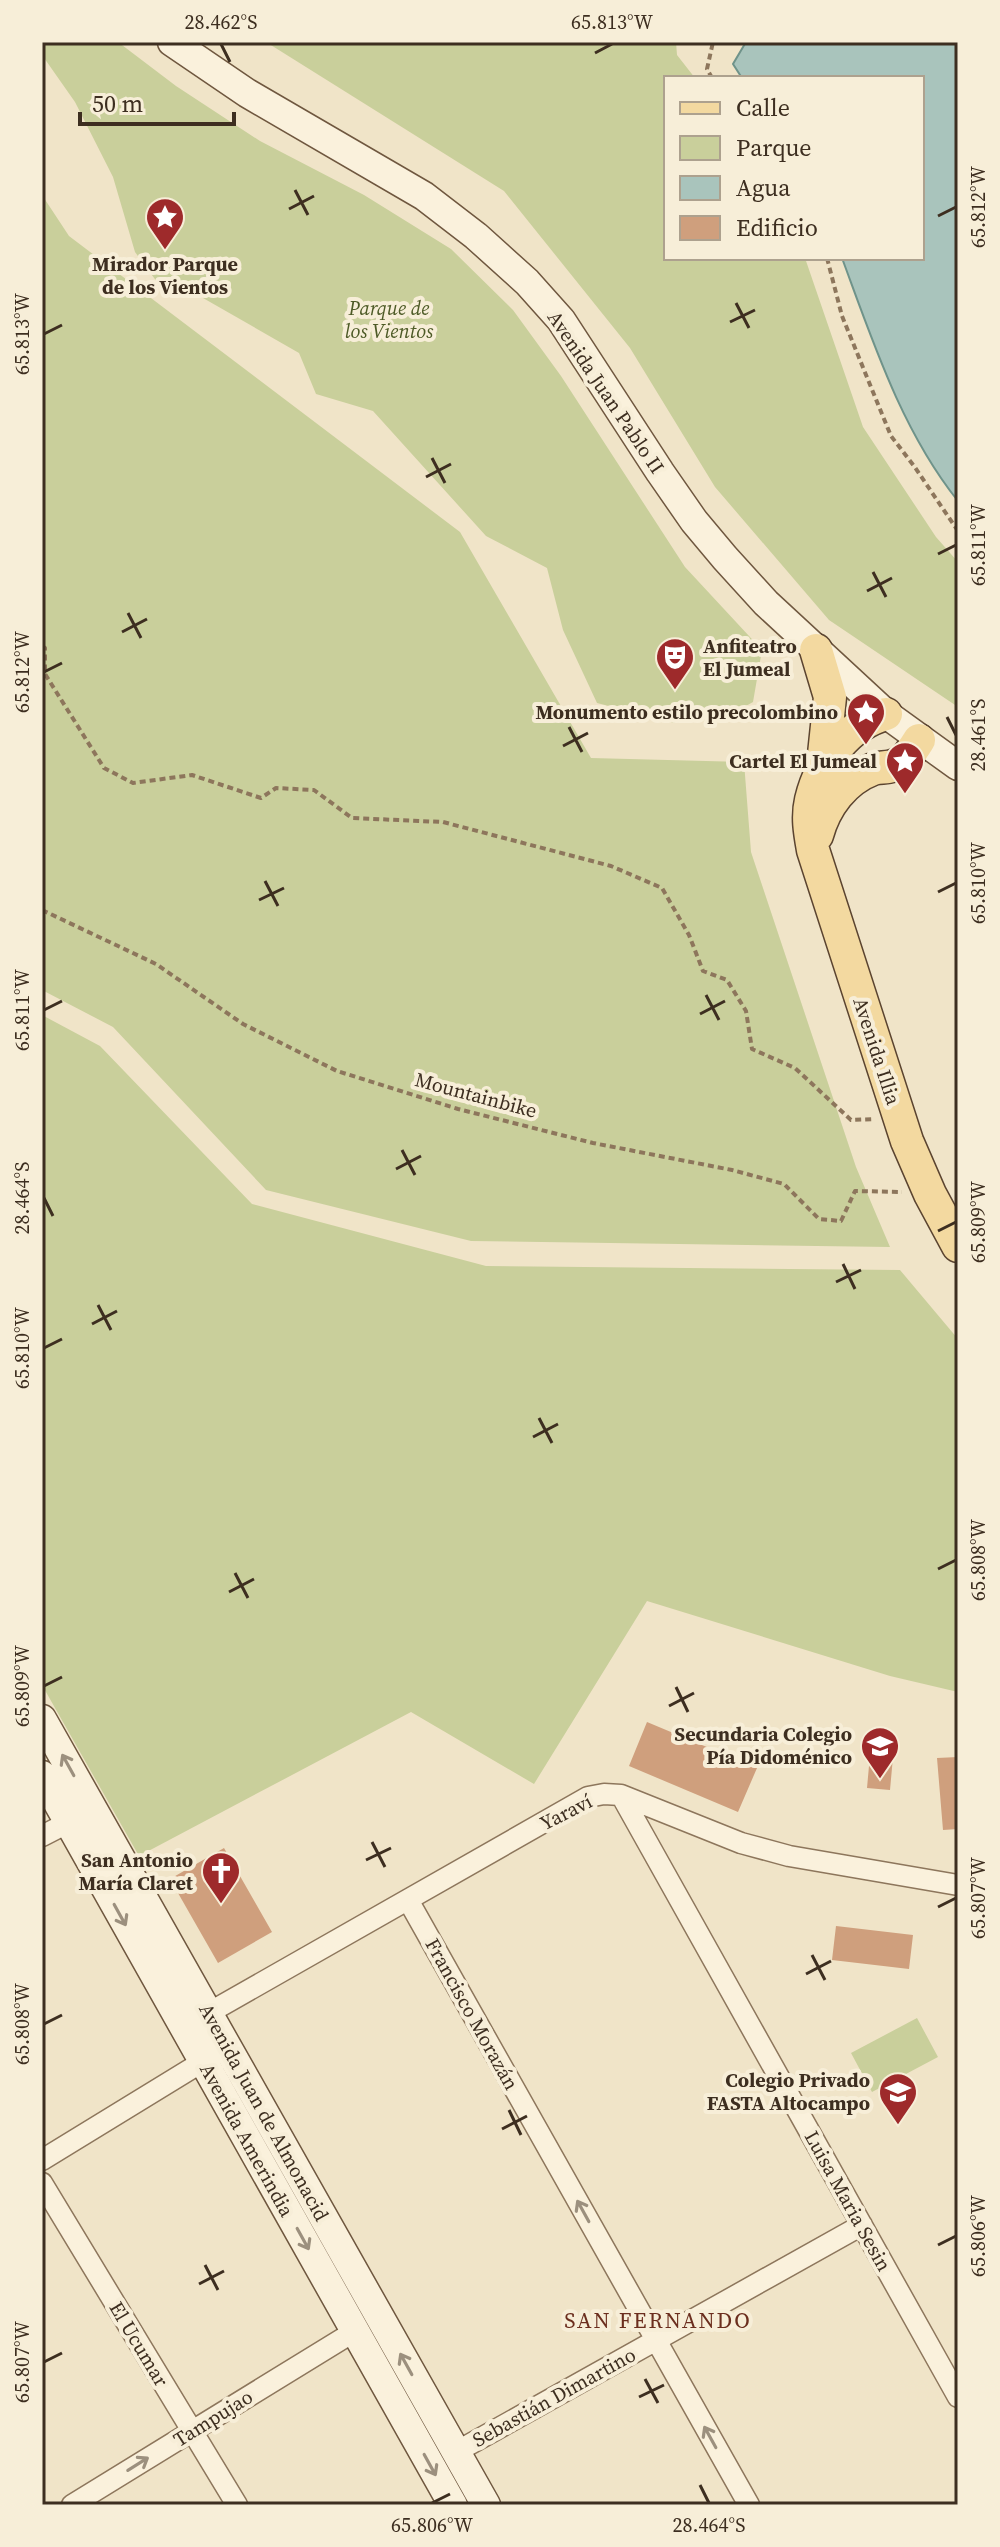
<svg xmlns="http://www.w3.org/2000/svg" width="1000" height="2547" viewBox="0 0 1000 2547" font-family="'Source Serif 4',serif">
	<style>
		.green { fill: #c9cf9b }
		.water { fill: #a9c4bc; stroke: #6f938a; stroke-width: 2 }
		.building { fill: #cf9f7d }
		.lines { fill: none; stroke-linecap: round; stroke-linejoin: round }
		.street-casing { stroke: #8d765c; stroke-width: 23 }
		.secondary-casing { stroke: #6f573f; stroke-width: 31 }
		.primary-casing { stroke: #5b4430; stroke-width: 35 }
		.path { stroke: #8d765c; stroke-width: 4; stroke-dasharray: 6 4; stroke-linecap: butt }
		.street { stroke: #faf1dc; stroke-width: 20 }
		.secondary { stroke: #faf1dc; stroke-width: 28 }
		.primary { stroke: #f3d9a0; stroke-width: 32 }
		.oneway { stroke: #9c907e }
		.ticks { fill: none; stroke: #3d2e20; stroke-width: 3 }
		.labels { text-anchor: middle; dominant-baseline: central; stroke-width: 8; stroke-linejoin: round; paint-order: stroke }
		.poi-label { font-size: 20px; font-weight: bold; fill: #3d2e20; stroke: #f7eed8; text-anchor: end }
		.park-label { font-size: 20px; font-style: italic; fill: #4d5a26; stroke: #f7eed8 }
		.street-label { font-size: 20px; fill: #3d2e20; stroke: #f7eed8 }
		.neighbourhood-label { font-size: 22px; letter-spacing: 2px; fill: #6b2e1e; stroke: #f7eed8 }
		.neatline { fill: none; stroke: #3d2e20; stroke-width: 3 }
		.ticks-label { font-size: 20px; text-anchor: middle; fill: #3d2e20 }
	</style>
	<rect width="100%" height="100%" fill="#f0e4c8"/>
	<path class="green" d="M42 42H118L176 86 260 141 364 195 451 249 513 310 561 376 685 567 762 650 753 702 737 711 675 723 597 703 563 630 547 568 486 536 373 411 316 394 299 353 203 298 160 286 135 252 113 177 75 102 42 55Z
		M266 42H676L677 55 695 78H666V258H805L863 427 936 537 958 562V707L829 620 715 487 630 348 504 191Z
		M42 195 69 236 460 532 591 758 744 762 751 852 856 1167 890 1247 471 1241 266 1190 113 1027 42 990Z
		M42 1015 100 1046 252 1204 486 1266 900 1270 958 1339V1692L890 1676 647 1601 534 1784 411 1712 139 1856 42 1685Z
		M917 2018 938 2057 872 2092 851 2053Z"/>
	<path class="water" d="M746 42H958V501C902 431 873 342 842 258H922V78H742L733 64Z"/>
	<path class="building" d="M647 1722 757 1768 738 1812 629 1766Z
		M871 1744 894 1746 890 1790 867 1788Z
		M958 1757V1829L943 1830 937 1758Z
		M224 1848 272 1932 218 1963 170 1879Z
		M836 1926 913 1935 909 1969 832 1960Z"/>
	<g class="lines">
		<g class="street-casing">
			<path id="street" d="M621 1795 958 2397
				M42 1836 81 1816
				M408 1900 749 2505
				M198 2019 588 1797 604 1794 621 1795 741 1843 789 1856 958 1885
				M42 2160 202 2062
				M42 2183 237 2505
				M456 2452 862 2225
				M72 2505 355 2331"/>
		</g>
		<g class="secondary-casing">
			<path id="secondary" d="M172 42 247 93 424 196 476 236 527 282 561 320 660 472 694 521 725 558 766 603 886 714 958 766
				M42 1719 486 2505
				M42 1775 453 2505"/>
		</g>
		<g class="primary-casing">
			<path id="primary" d="M816 650 830 697 823 764
				M886 714C848 724 820 762 811 800 807 817 810 833 813 850L907 1141 930 1194 958 1246
				M817 835C825 806 844 780 873 769 879 767 886 768 892 766 905 763 912 751 919 740"/>
		</g>
		<path class="path" d="M712 78 707 69 713 42
			M827 258 842 316 891 436 914 466 958 531
			M42 646 45 648V674L104 768 133 783 192 775 261 798 276 788 314 790 352 818 443 822 611 866 662 888 689 935 703 971 727 980 746 1011 752 1049 795 1068 851 1120 875 1119
			M42 910 156 964 243 1024 337 1071 458 1109 593 1143 732 1170 784 1184 819 1219 841 1221 855 1191 902 1192"/>
		<use href="#street" class="street"/>
		<use href="#secondary" class="secondary"/>
		<use href="#primary" class="primary"/>
	</g>
	<defs><path id="oneway-shaft" d="M-6 0H5M1.5-3L5.5 0L1.5 3" fill="none" stroke-width="1.6" stroke-linecap="round" stroke-linejoin="round" transform="scale(2)"/></defs>
	<g class="oneway">
		<use href="#oneway-shaft" transform="translate(68 1765) rotate(-119)"/>
		<use href="#oneway-shaft" transform="translate(120 1915) rotate(61)"/>
		<use href="#oneway-shaft" transform="translate(583 2211) rotate(-119)"/>
		<use href="#oneway-shaft" transform="translate(303 2239) rotate(61)"/>
		<use href="#oneway-shaft" transform="translate(406 2364) rotate(-119)"/>
		<use href="#oneway-shaft" transform="translate(710 2437) rotate(-119)"/>
		<use href="#oneway-shaft" transform="translate(138 2464) rotate(-32)"/>
		<use href="#oneway-shaft" transform="translate(430 2465) rotate(61)"/>
	</g>
	<path class="ticks" d="M221 44 230 62M595 53 612 44M295 190 308 215M289 209 314 196M938 216 956 207M736 303 749 328M730 322 755 310M44 334 62 325M432 458 445 483M426 477 451 464M938 554 956 545M873 572 886 597M867 591 892 578M128 613 141 638M122 632 147 619M44 672 62 663M947 717 956 735M569 727 582 752M563 746 588 733M265 881 278 906M938 892 956 883M259 900 284 888M706 995 719 1020M44 1010 62 1001M700 1014 725 1001M402 1150 415 1175M396 1169 421 1156M44 1198 53 1216M938 1231 956 1222M843 1264 855 1289M836 1282 861 1270M98 1305 111 1330M92 1324 117 1311M44 1348 62 1339M539 1418 552 1443M533 1437 558 1424M938 1569 956 1560M235 1573 248 1598M229 1592 254 1579M44 1686 62 1677M676 1687 688 1712M669 1706 694 1693M372 1842 385 1867M366 1860 391 1848M938 1907 956 1898M812 1955 825 1980M806 1974 831 1961M44 2024 62 2015M509 2110 521 2135M502 2129 527 2116M938 2245 956 2236M205 2265 218 2290M199 2284 224 2271M44 2362 62 2353M645 2379 658 2403M639 2397 664 2385M700 2485 709 2503M432 2503 450 2494"/>
	<defs>
		<g id="sight-pin" transform="scale(2)"><path d="M0 17L-7.5 6A9.5 9.5 0 1 1 7.5 6Z" fill="#9e2a2b" stroke="#f7eed8"/><path d="M0-6L1.8-2.2L6-1.7L2.9 1.2L3.7 5.4L0 3.3L-3.7 5.4L-2.9 1.2L-6-1.7L-1.8-2.2Z" fill="#fff"/></g>
		<g id="theatre-pin" transform="scale(2)"><path d="M0 17L-7.5 6A9.5 9.5 0 1 1 7.5 6Z" fill="#9e2a2b" stroke="#f7eed8"/><path d="M-5-5.5Q0-4 5-5.5V0Q5 5 0 6Q-5 5-5 0ZM-3.3-2.5H-1v1.5H-3.3ZM1-2.5H3.3v1.5H1ZM-2.8 1Q0 5.5 2.8 1Z" fill="#fff"/></g>
		<g id="school-pin" transform="scale(2)"><path d="M0 17L-7.5 6A9.5 9.5 0 1 1 7.5 6Z" fill="#9e2a2b" stroke="#f7eed8"/><path d="M0-5L7-2L0 1L-7-2ZM-4 1L0 2.5L4 1V4Q0 6-4 4Z" fill="#fff"/></g>
		<g id="church-pin" transform="scale(2)"><path d="M0 17L-7.5 6A9.5 9.5 0 1 1 7.5 6Z" fill="#9e2a2b" stroke="#f7eed8"/><path d="M-1.2-6h2.4v3.5h3.3v2.4h-3.3V6h-2.4V-.1h-3.3v-2.4h3.3Z" fill="#fff"/></g>
	</defs>
	<g fill-rule="evenodd">
		<use href="#sight-pin" x="165" y="217"/>
		<use href="#theatre-pin" x="675" y="657"/>
		<use href="#sight-pin" x="866" y="712"/>
		<use href="#sight-pin" x="905" y="761"/>
		<use href="#school-pin" x="880" y="1746"/>
		<use href="#church-pin" x="221" y="1871"/>
		<use href="#school-pin" x="898" y="2092"/>
	</g>
	<g class="labels">
		<g class="poi-label">
			<text x="165" y="264" text-anchor="middle">Mirador Parque<tspan x="165" dy="23">de los Vientos</tspan></text>
			<text x="703" y="646" text-anchor="start">Anfiteatro<tspan x="703" dy="23">El Jumeal</tspan></text>
			<text x="838" y="712">Monumento estilo precolombino</text>
			<text x="877" y="761">Cartel El Jumeal</text>
			<text x="852" y="1734">Secundaria Colegio<tspan x="852" dy="23">Pía Didoménico</tspan></text>
			<text x="193" y="1860">San Antonio<tspan x="193" dy="23">María Claret</tspan></text>
			<text x="870" y="2080">Colegio Privado<tspan x="870" dy="23">FASTA Altocampo</tspan></text>
		</g>
		<g class="park-label">
			<text x="389" y="308">Parque de<tspan x="389" dy="23">los Vientos</tspan></text>
		</g>
		<g class="street-label">
			<text transform="translate(606 392) rotate(56)">Avenida Juan Pablo II</text>
			<text transform="translate(877 1051) rotate(72)">Avenida Illia</text>
			<text transform="translate(476 1095) rotate(15)">Mountainbike</text>
			<text transform="translate(566 1812) rotate(-27)">Yaraví</text>
			<text transform="translate(472 2014) rotate(61)">Francisco Morazán</text>
			<text transform="translate(264 2112) rotate(61)">Avenida Juan de Almonacid</text>
			<text transform="translate(247 2140) rotate(61)">Avenida Amerindia</text>
			<text transform="translate(848 2201) rotate(61)">Luisa Maria Sesin</text>
			<text transform="translate(139 2344) rotate(59)">El Ucumar</text>
			<text transform="translate(554 2397) rotate(-29)">Sebastián Dimartino</text>
			<text transform="translate(213 2418) rotate(-32)">Tampujao</text>
		</g>
		<g class="neighbourhood-label">
			<text x="658" y="2320">SAN FERNANDO</text>
		</g>
	</g>
	<rect width="1000" height="2547" fill="none" stroke="#f7eed8" stroke-width="88"/>
	<rect x="664" y="76" width="260" height="184" fill="#f7eed8" stroke="#ada18e" stroke-width="2"/>
	<rect x="680" y="102" width="40" height="12" fill="#f3d9a0" stroke="#ada18e" stroke-width="2"/>
	<text x="736" y="116" font-size="24" fill="#3d2e20">Calle</text>
	<rect x="680" y="136" width="40" height="24" fill="#c9cf9b" stroke="#ada18e" stroke-width="2"/>
	<text x="736" y="156" font-size="24" fill="#3d2e20">Parque</text>
	<rect x="680" y="176" width="40" height="24" fill="#a9c4bc" stroke="#ada18e" stroke-width="2"/>
	<text x="736" y="196" font-size="24" fill="#3d2e20">Agua</text>
	<rect x="680" y="216" width="40" height="24" fill="#cf9f7d" stroke="#ada18e" stroke-width="2"/>
	<text x="736" y="236" font-size="24" fill="#3d2e20">Edificio</text>
	<path d="M80 112v12h154v-12" fill="none" stroke="#3d2e20" stroke-width="4"/>
	<text x="92" y="112" font-size="24" fill="#3d2e20" stroke="#f7eed8" stroke-width="6" paint-order="stroke">50 m</text>
	<rect x="44" y="44" width="912" height="2459" class="neatline"/>
	<g class="ticks-label">
		<text x="221" y="29">28.462°S</text>
		<text x="612" y="29">65.813°W</text>
		<text transform="translate(978 207) rotate(-90)" y="7">65.812°W</text>
		<text transform="translate(22 334) rotate(-90)" y="7">65.813°W</text>
		<text transform="translate(978 545) rotate(-90)" y="7">65.811°W</text>
		<text transform="translate(22 672) rotate(-90)" y="7">65.812°W</text>
		<text transform="translate(978 735) rotate(-90)" y="7">28.461°S</text>
		<text transform="translate(978 883) rotate(-90)" y="7">65.810°W</text>
		<text transform="translate(22 1010) rotate(-90)" y="7">65.811°W</text>
		<text transform="translate(22 1198) rotate(-90)" y="7">28.464°S</text>
		<text transform="translate(978 1222) rotate(-90)" y="7">65.809°W</text>
		<text transform="translate(22 1348) rotate(-90)" y="7">65.810°W</text>
		<text transform="translate(978 1560) rotate(-90)" y="7">65.808°W</text>
		<text transform="translate(22 1686) rotate(-90)" y="7">65.809°W</text>
		<text transform="translate(978 1898) rotate(-90)" y="7">65.807°W</text>
		<text transform="translate(22 2024) rotate(-90)" y="7">65.808°W</text>
		<text transform="translate(978 2236) rotate(-90)" y="7">65.806°W</text>
		<text transform="translate(22 2362) rotate(-90)" y="7">65.807°W</text>
		<text x="432" y="2532">65.806°W</text>
		<text x="709" y="2532">28.464°S</text>
	</g>
</svg>
